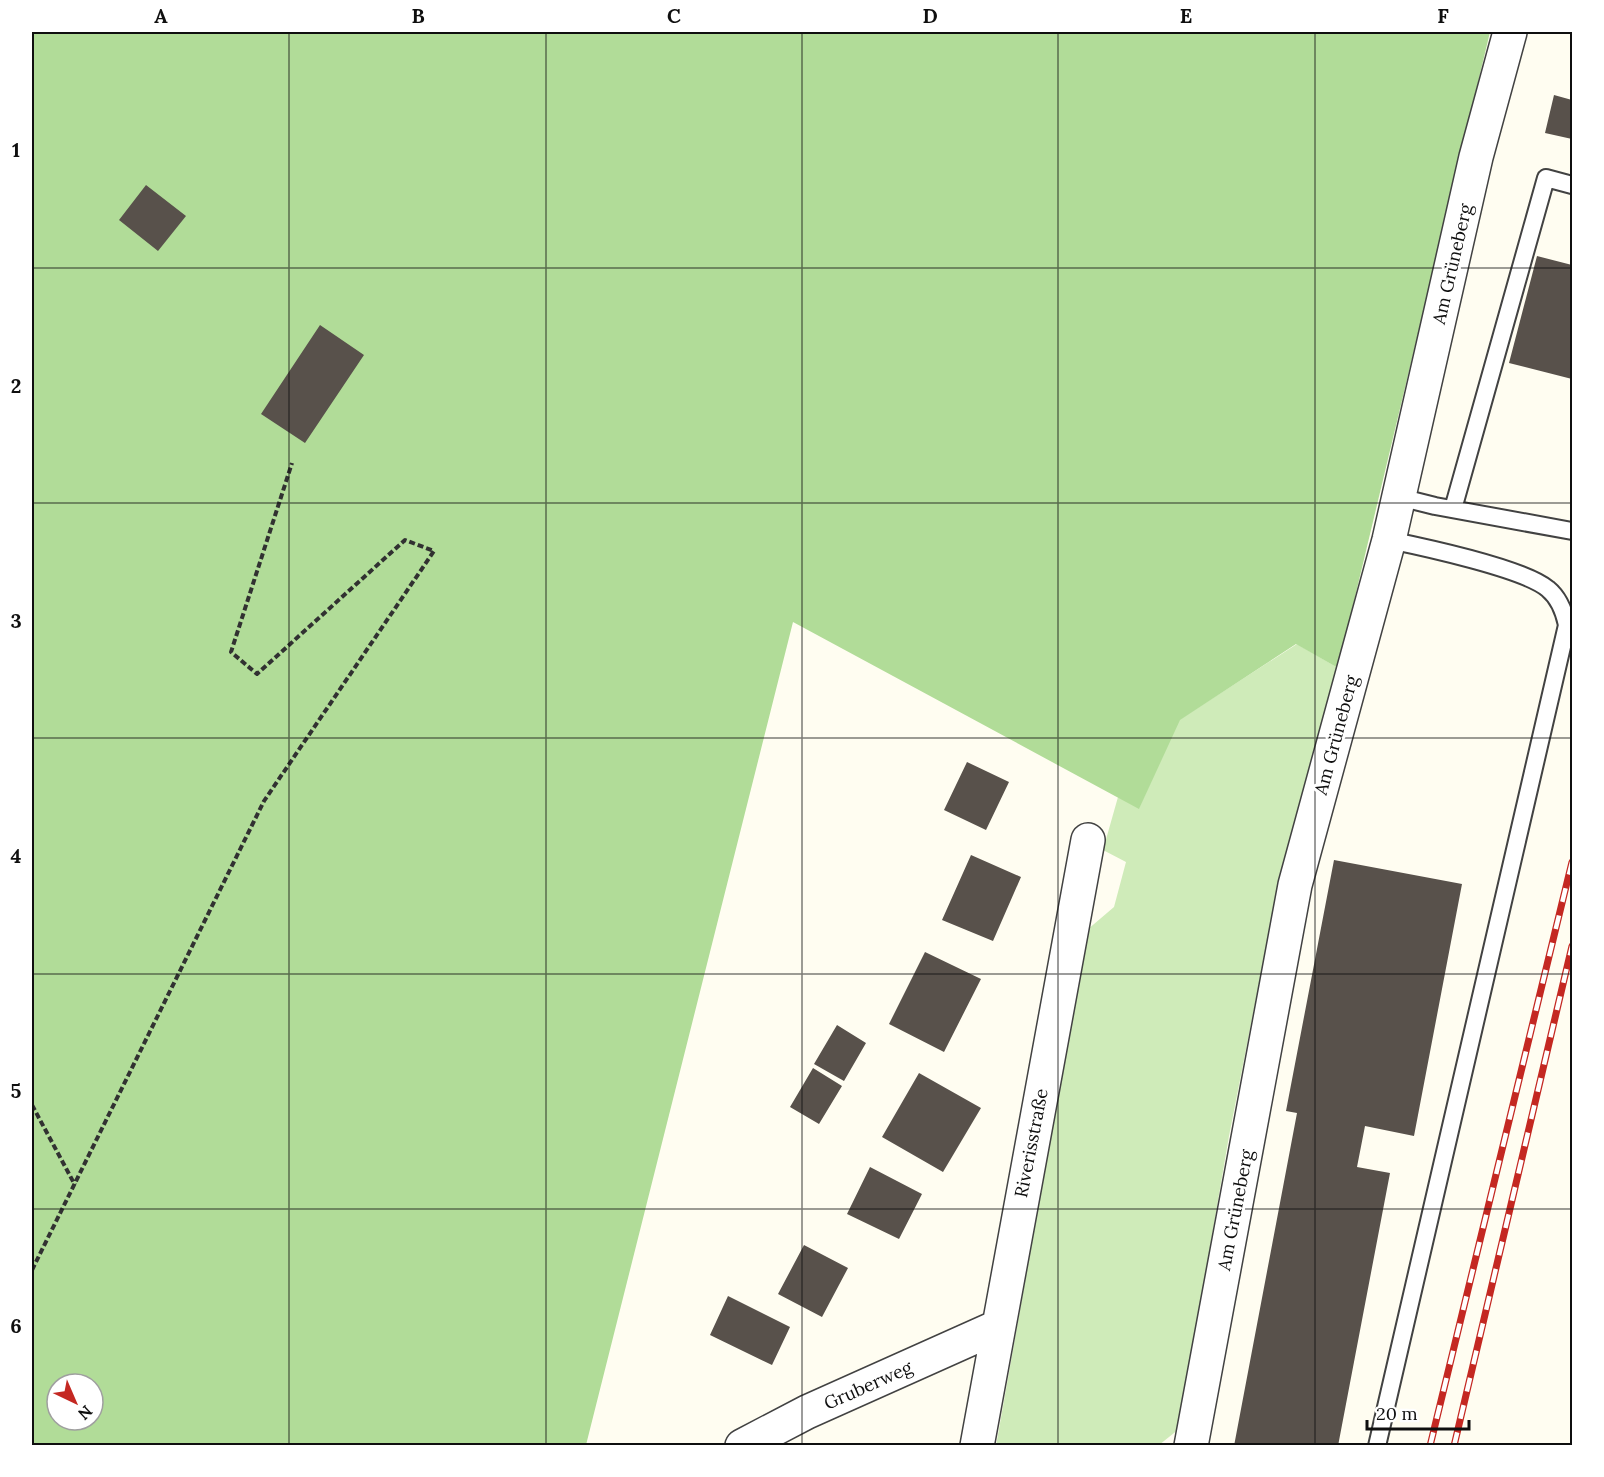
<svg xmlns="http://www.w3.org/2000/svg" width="1604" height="1477" viewBox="0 0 1604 1477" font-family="Lora,serif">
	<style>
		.green { fill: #cfebb9 }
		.forest { fill: #b1dc98; fill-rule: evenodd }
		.building { fill: #58514b }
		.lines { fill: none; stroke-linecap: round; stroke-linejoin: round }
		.lane-casing { stroke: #424242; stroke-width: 20 }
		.street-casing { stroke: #424242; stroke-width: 36 }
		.path { stroke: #313131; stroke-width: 4; stroke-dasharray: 6 3; stroke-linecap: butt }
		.lane { stroke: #fff; stroke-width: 16 }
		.street { stroke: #fff; stroke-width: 33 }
		.rail-casing { stroke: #c42822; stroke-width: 7 }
		.rail { stroke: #fff; stroke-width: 4.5; stroke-dasharray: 14; stroke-linecap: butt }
		.grid { fill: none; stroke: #0f0f0f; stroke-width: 1.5; stroke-opacity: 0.55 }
		.labels { text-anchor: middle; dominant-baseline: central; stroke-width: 6; stroke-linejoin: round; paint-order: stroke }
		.street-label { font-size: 18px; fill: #0f0f0f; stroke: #fff }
		.neatline { fill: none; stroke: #0f0f0f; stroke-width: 2 }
		.grid-label { font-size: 20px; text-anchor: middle; font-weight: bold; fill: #0f0f0f }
	</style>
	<rect width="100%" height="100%" fill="#fffdf1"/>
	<path class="green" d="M1297 644 1338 668 1271 922 1229 1136 1179 1429 1159 1445 996 1446 1087 930 1114 907 1126 862 1103 850 1118 797 1139 808 1179 720Z"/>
	<path class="forest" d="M32 32H1490L1338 668 1296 644 1180 720 1139 809 793 622 586 1445H32ZM57 1384H93V1420H57Z"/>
	<path class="building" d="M1554 95 1572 100V139L1545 133Z
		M146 185 186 216 158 251 119 220Z
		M1537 256 1572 265V379L1509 363Z
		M320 325 364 355 305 443 261 414Z
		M967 762 1009 782 986 830 944 810Z
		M971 855 1021 877 993 941 942 920Z
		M1334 860 1462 884 1414 1136 1365 1126 1357 1167 1390 1173 1338 1446H1234L1297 1113 1286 1111Z
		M925 952 981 979 944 1052 889 1024Z
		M837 1025 866 1043 844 1081 814 1064Z
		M813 1068 842 1086 819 1124 790 1107Z
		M919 1073 981 1108 943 1172 882 1137Z
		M870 1167 922 1194 899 1239 847 1214Z
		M804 1245 848 1268 822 1317 778 1294Z
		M728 1296 790 1327 772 1365 710 1335Z"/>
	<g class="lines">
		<g class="lane-casing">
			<path id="lane" d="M1399 497 1435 506 1572 531
				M1453 509 1546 178 1572 185
				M1377 1446 1567 625C1564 611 1559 598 1548 589 1525 569 1423 547 1389 540"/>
		</g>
		<g class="street-casing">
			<path id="street" d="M742 1446 807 1412 997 1327
				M977 1446 1088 840
				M1191 1446 1295 885 1389 540 1476 157 1510 32"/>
		</g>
		<path class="path" d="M32 1105 75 1185
			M32 1270 264 801 434 551 405 540 257 674 231 652 292 463"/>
		<use href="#lane" class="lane"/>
		<use href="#street" class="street"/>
		<g class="rail-casing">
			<path id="rail" d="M1430 1446 1572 862
				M1454 1446 1572 946"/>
		</g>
		<use href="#rail" class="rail"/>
	</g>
	<path class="grid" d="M289 32V1446M546 32V1446M802 32V1446M1058 32V1446M1315 32V1446M32 268H1572M32 503H1572M32 738H1572M32 974H1572M32 1209H1572"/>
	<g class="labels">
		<g class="street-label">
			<text transform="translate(1452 264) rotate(-77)">Am Grüneberg</text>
			<text transform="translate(1336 735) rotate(-75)">Am Grüneberg</text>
			<text transform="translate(1031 1143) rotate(-79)">Riverisstraße</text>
			<text transform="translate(1235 1210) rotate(-79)">Am Grüneberg</text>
			<text transform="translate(868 1385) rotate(-24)">Gruberweg</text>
		</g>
	</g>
	<rect width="1604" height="1477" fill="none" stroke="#ffffff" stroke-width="66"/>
	<g transform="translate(75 1402) rotate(136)"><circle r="28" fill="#ffffff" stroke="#9f9f9f" stroke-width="1.5"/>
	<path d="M0-4.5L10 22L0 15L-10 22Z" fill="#c42822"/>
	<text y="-9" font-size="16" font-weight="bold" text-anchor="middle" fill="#0f0f0f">N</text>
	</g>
	<path d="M1367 1420v9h102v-9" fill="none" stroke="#0f0f0f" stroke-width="3"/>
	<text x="1376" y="1420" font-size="18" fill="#0f0f0f" stroke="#ffffff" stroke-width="4.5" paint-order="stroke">20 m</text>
	<rect x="33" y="33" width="1538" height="1411" class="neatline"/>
	<g class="grid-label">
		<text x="161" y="23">A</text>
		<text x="418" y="23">B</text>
		<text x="674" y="23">C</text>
		<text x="930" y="23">D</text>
		<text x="1186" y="23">E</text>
		<text x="1443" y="23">F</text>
		<text x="16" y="157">1</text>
		<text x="16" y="393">2</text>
		<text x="16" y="628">3</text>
		<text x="16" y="863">4</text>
		<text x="16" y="1098">5</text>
		<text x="16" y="1333">6</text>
	</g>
</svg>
